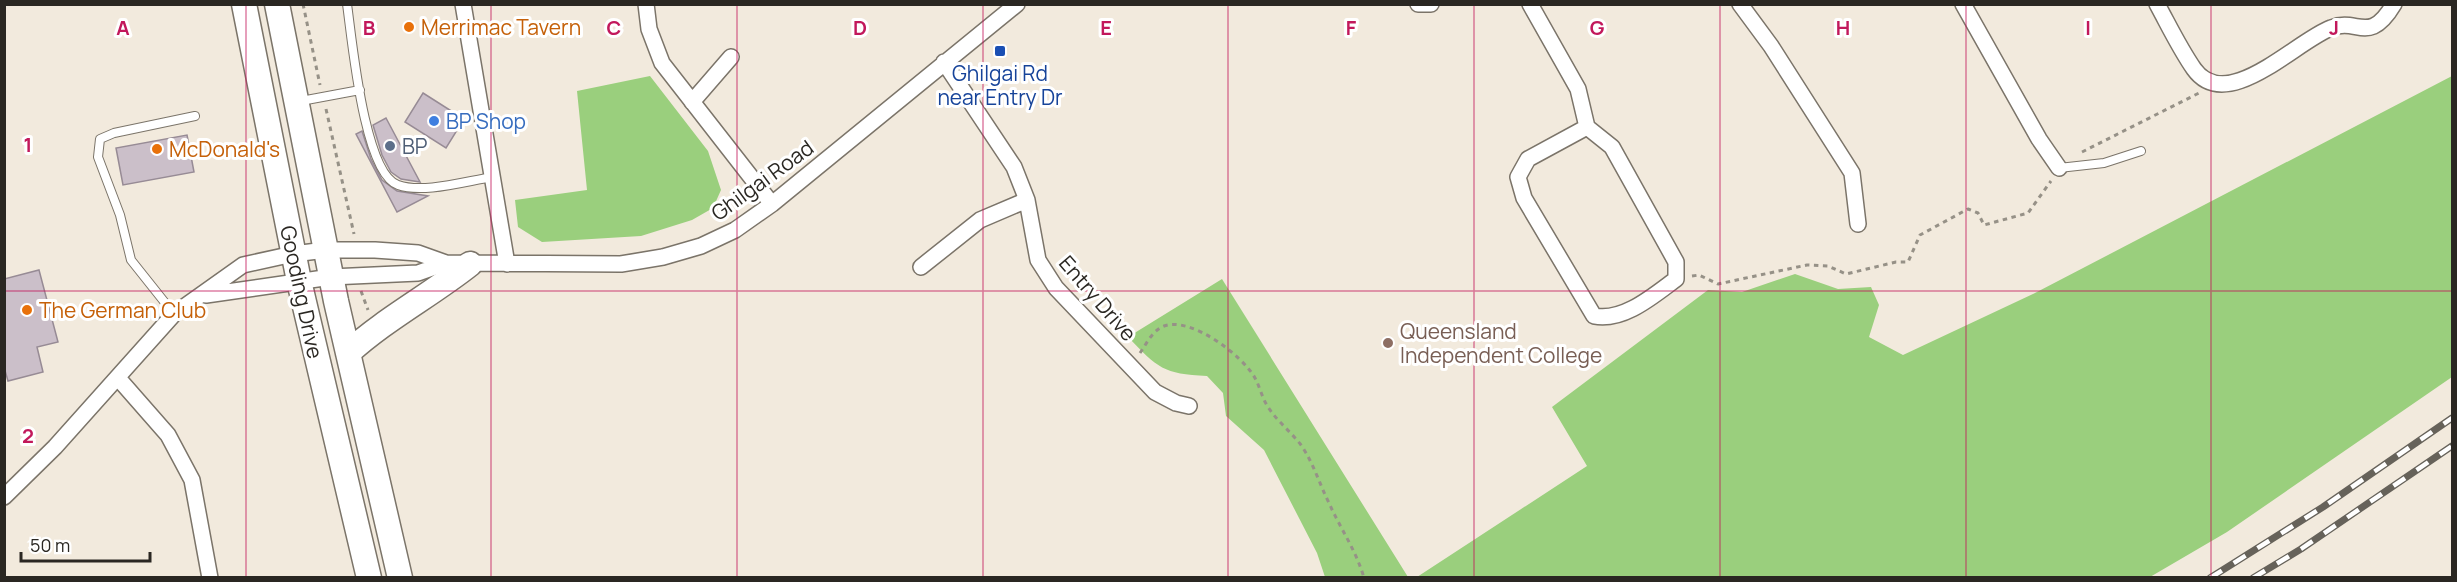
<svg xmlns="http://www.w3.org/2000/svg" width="2457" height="582" viewBox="0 0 2457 582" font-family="Manrope,sans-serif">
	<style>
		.green { fill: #9acf7d }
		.building { fill: #cbbfc9; stroke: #978b95; stroke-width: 1.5 }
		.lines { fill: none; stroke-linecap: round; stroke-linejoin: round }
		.service-casing { stroke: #7b7469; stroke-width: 10 }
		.minor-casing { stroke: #7b7469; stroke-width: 18 }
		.primary-casing { stroke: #7b7469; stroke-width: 27 }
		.path { stroke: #969187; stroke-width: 3; stroke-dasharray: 4.5 4.5; stroke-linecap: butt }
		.service { stroke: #fff; stroke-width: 8 }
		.minor { stroke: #fff; stroke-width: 15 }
		.primary { stroke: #fff; stroke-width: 24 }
		.rail-casing { stroke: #66625a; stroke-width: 7 }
		.rail { stroke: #fff; stroke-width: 4.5; stroke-dasharray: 14; stroke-linecap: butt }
		.grid { fill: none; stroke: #c2185b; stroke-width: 1.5; stroke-opacity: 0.55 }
		.food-dot { fill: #e8710a; stroke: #fff; stroke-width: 2 }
		.transit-dot { fill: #1a4fb4; stroke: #fff; stroke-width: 2 }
		.shop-dot { fill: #3f7fe0; stroke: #fff; stroke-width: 2 }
		.service-dot { fill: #5c6f8a; stroke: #fff; stroke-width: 2 }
		.education-dot { fill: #8d6e63; stroke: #fff; stroke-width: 2 }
		.labels { text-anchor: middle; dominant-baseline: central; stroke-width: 6; stroke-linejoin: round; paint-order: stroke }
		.food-label { font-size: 21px; fill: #c56008; stroke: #fff; text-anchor: start }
		.transit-label { font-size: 21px; fill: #164399; stroke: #fff }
		.shop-label { font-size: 21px; fill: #366cbe; stroke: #fff; text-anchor: start }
		.service-label { font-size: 21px; fill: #4e5e75; stroke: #fff; text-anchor: start }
		.street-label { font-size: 21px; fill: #2a2722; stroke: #fff }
		.education-label { font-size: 21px; fill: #785e54; stroke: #fff; text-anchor: start }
		.grid-label { font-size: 20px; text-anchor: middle; font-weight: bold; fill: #c2185b; stroke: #fff; stroke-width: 6; stroke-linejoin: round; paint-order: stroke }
	</style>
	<rect width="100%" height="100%" fill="#f2eadd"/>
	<path class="green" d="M650 76 708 151 721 190 713 208 692 220 641 236 542 242 518 227 515 200 587 190 577 91Z
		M2452 76V377L2227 532 2150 577H1417L1587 466 1552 407 1708 290 1742 292 1795 274 1838 289 1871 287 1879 305 1869 337 1903 355 2035 293Z
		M1222 279 1408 577H1325L1317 553 1264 450 1226 416 1223 393 1207 376C1163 374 1158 368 1128 337Z"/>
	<path class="building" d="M423 93 464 119 446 148 405 122Z
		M386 118 420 182 401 179 391 172 382 155 373 125Z
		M362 131 371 159 382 180 397 191 428 196 397 212 356 134Z
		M187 135 194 172 123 185 116 148Z
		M39 270 58 342 37 347 43 372 8 381 4 367V279Z"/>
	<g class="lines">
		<g class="service-casing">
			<path id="service" d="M347 4C352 39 364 174 398 185 423 194 466 181 493 177
				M301 101 360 90
				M2059 168 2104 163 2141 151
				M174 314 131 260 120 215 98 157 100 139 114 133 195 116"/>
		</g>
		<g class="minor-casing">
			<path id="minor" d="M463 4 507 264
				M646 4 649 29 662 63 772 204
				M1418 4H1431
				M1530 4 1578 89 1587 127 1612 147 1676 262V279C1653 296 1623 322 1594 316L1524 198 1518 177 1528 159 1587 127
				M1740 4 1771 46 1852 173 1858 224
				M1963 4 2039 139 2059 168
				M2157 4C2169 26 2180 49 2194 69 2227 115 2296 41 2331 28 2358 17 2369 46 2394 4
				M944 62 1014 167 1027 200 1038 260 1056 288 1155 392 1176 403 1189 406
				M692 102 731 57
				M921 267 980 220 1027 200
				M206 295 331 277 418 273 446 263
				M118 378 168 435 192 480 210 578
				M4 497 55 447 174 314 243 265 293 254 326 250H375L418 253 446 263 621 264 663 257 701 246 735 230 772 204 1017 4"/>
		</g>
		<g class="primary-casing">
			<path id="primary" d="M244 4 299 281 369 578
				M277 4 336 301 400 578
				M348 353C385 319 431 295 470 264"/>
		</g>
		<path class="path" d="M303 4 320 85
			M326 109 354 234
			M2082 152 2199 93
			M1692 276 1699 275 1718 284 1807 265 1828 266 1846 274 1896 262H1908L1920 235 1968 209 1978 213 1984 225 2028 213 2051 181
			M361 291 368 310
			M1140 353C1147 343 1152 331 1164 326 1191 316 1243 356 1255 378 1260 387 1262 398 1268 407 1277 421 1291 432 1301 445 1314 464 1319 483 1329 503 1340 528 1356 550 1364 578"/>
		<use href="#service" class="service"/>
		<use href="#minor" class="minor"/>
		<use href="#primary" class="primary"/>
		<g class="rail-casing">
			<path id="rail" d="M2210 578 2323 507 2452 418
				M2253 578 2301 549 2452 446"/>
		</g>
		<use href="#rail" class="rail"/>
	</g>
	<path class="grid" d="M246 4V578M491 4V578M737 4V578M983 4V578M1228 4V578M1474 4V578M1720 4V578M1966 4V578M2211 4V578M4 291H2452"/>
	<g class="food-dot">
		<circle cx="409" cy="27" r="6"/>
		<circle cx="157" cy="149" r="6"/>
		<circle cx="27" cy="310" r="6"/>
	</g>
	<rect class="transit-dot" x="994" y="45" width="12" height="12" rx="3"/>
	<circle class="shop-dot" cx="434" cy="121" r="6"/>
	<circle class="service-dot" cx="390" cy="146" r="6"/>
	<circle class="education-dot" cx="1388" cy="343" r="6"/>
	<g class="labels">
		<g class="food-label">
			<text x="421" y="27">Merrimac Tavern</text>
			<text x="169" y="149">McDonald's</text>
			<text x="39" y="310">The German Club</text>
		</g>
		<g class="transit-label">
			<text x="1000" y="73">Ghilgai Rd<tspan x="1000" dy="24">near Entry Dr</tspan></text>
		</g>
		<g class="shop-label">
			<text x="446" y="121">BP Shop</text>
		</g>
		<g class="service-label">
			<text x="402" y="146">BP</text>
		</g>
		<g class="street-label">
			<text transform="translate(762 180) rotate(-36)">Ghilgai Road</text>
			<text transform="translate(302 292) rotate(78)">Gooding Drive</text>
			<text transform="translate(1098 298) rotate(49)">Entry Drive</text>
		</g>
		<g class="education-label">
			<text x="1400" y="331">Queensland<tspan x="1400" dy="24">Independent College</tspan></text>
		</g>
	</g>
	<g class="grid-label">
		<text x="123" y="35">A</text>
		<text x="369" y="35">B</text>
		<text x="614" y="35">C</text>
		<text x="860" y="35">D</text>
		<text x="1106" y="35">E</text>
		<text x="1351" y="35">F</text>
		<text x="1597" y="35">G</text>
		<text x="1843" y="35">H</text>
		<text x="2088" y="35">I</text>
		<text x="2334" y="35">J</text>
		<text x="28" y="152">1</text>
		<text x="28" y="443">2</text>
	</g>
	<rect width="2457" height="582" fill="none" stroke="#2a2722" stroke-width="12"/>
	<path d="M21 552v9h129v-9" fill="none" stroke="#2a2722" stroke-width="3"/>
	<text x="30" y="552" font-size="18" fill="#2a2722" stroke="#ffffff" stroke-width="4.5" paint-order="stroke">50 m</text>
</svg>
